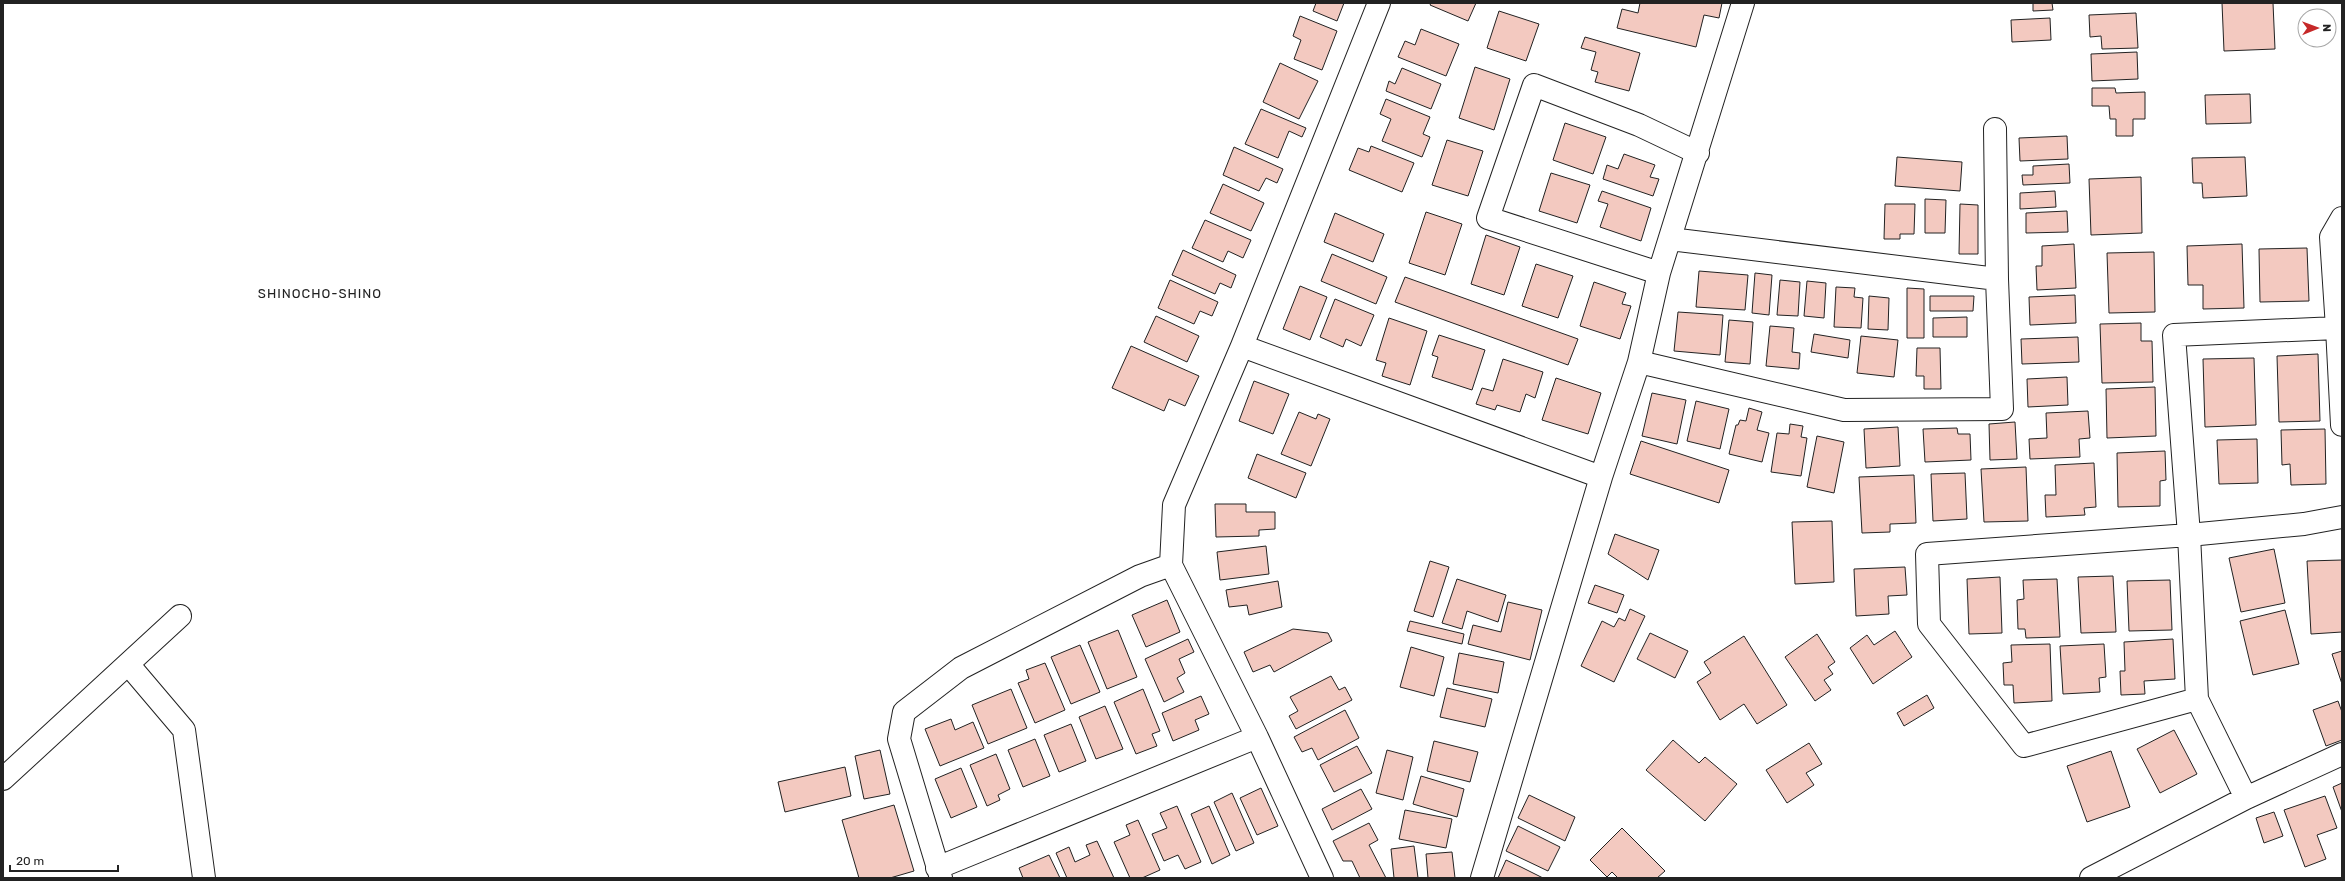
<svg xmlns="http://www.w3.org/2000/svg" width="2345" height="881" viewBox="0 0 2345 881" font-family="Rubik,sans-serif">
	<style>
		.building { fill: #f3c9c0; stroke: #222 }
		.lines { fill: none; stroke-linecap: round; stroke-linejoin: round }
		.street-casing { stroke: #222; stroke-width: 24 }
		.street { stroke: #fff; stroke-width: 22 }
		.labels { text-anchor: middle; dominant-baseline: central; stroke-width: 3; stroke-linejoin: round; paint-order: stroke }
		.quarter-label { font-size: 13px; letter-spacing: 1px; fill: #222; stroke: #fff }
	</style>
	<rect width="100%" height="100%" fill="#fff"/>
	<path class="building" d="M1316 3H1344L1337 21 1313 11Z
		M1431 3H1476L1468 21 1430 5Z
		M1640 3H1722L1719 18 1704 15 1696 47 1617 28 1622 9 1638 13Z
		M2033 3H2052L2053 10 2033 11Z
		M2222 3H2273L2275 49 2224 51Z
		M1499 11 1539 24 1526 61 1487 48Z
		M2136 13 2138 48 2102 49 2101 36 2090 37 2089 15Z
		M1300 16 1337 31 1322 70 1294 59 1301 40 1293 36Z
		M2050 18 2051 40 2012 42 2011 20Z
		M1421 29 1459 44 1446 76 1398 57 1405 41 1415 45Z
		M1585 37 1640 53 1629 91 1595 82 1598 72 1591 70 1596 52 1581 48Z
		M2137 52 2138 79 2092 81 2091 54Z
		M1280 63 1318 81 1299 119 1263 102Z
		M1475 67 1510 79 1494 130 1459 118Z
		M1402 68 1441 84 1431 109 1386 91 1389 81 1395 84Z
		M2092 88H2115L2116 93 2145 92V119H2133V136H2116V119H2110L2109 106H2092Z
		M2250 94 2251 123 2206 124 2205 95Z
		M1386 99 1430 117 1423 134 1430 137 1422 157 1382 141 1391 119 1380 114Z
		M1261 109 1306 128 1302 137 1289 131 1278 158 1245 144Z
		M1565 123 1606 137 1593 174 1553 160Z
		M2067 136 2068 159 2020 161 2019 138Z
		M1447 140 1483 151 1468 196 1432 185Z
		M1371 146 1414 163 1402 192 1349 170 1358 148 1369 152Z
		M1234 147 1283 169 1277 183 1266 178 1259 191 1223 175Z
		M1624 154 1655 165 1650 177 1659 179 1653 196 1603 179 1607 165 1618 169Z
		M1897 157 1962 162 1960 191 1895 186Z
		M2245 157 2247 196 2203 198 2202 183H2193L2192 158Z
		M2069 164 2070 183 2023 185 2022 175H2033V166Z
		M1551 173 1590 185 1577 223 1539 211Z
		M2141 177 2142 233 2091 235 2089 179Z
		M1223 184 1264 203 1251 231 1210 213Z
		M1602 191 1651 208 1641 241 1600 227 1608 204 1598 201Z
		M2055 191 2056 207 2020 209V193Z
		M1925 199 1946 200 1945 233H1925Z
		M1885 204H1915L1914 234H1900V239H1884Z
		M1960 204 1978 205V254H1959Z
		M2067 211 2068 232 2026 233V213Z
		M1426 212 1462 224 1445 275 1409 263Z
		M1335 213 1384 234 1373 262 1324 242Z
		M1205 220 1251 240 1243 258 1228 251 1223 262 1192 248Z
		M1486 235 1520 247 1504 295 1471 284Z
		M2074 244 2076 288 2037 290 2036 266H2042V246Z
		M2242 244 2244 308 2203 309V285H2188L2187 246Z
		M2307 248 2309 301 2260 302 2259 249Z
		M1183 250 1236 275 1231 288 1220 283 1215 294 1172 275Z
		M2154 252 2155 312 2109 313 2107 253Z
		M1332 254 1387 277 1376 304 1321 281Z
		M1536 264 1573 276 1558 318 1522 306Z
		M1699 271 1748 275 1745 310 1696 307Z
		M1755 273 1772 275 1769 315 1752 313Z
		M1405 277 1578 339 1568 365 1395 302Z
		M1170 280 1218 302 1212 316 1200 311 1194 324 1158 308Z
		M1780 280 1800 282 1798 316 1777 315Z
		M1807 281 1826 283 1824 318 1804 316Z
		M1594 282 1626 293 1622 304 1631 306 1620 339 1580 326Z
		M1300 286 1327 297 1310 340 1283 329Z
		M1836 287 1855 288 1854 297 1863 298 1861 328 1834 327Z
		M1907 288 1924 289V338H1907Z
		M2075 295 2076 323 2030 325 2029 297Z
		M1869 296 1889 298 1888 330 1868 329Z
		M1930 296H1974L1973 311H1930Z
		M1335 299 1374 315 1361 346 1346 339 1343 347 1320 337Z
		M1678 312 1723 315 1720 355 1674 351Z
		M1156 316 1199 336 1187 362 1144 342Z
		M1967 317V337H1933V318Z
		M1389 318 1427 331 1410 385 1382 376 1386 363 1376 360Z
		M1729 320 1753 322 1750 364 1725 362Z
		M2141 323V341H2152L2153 382 2102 383 2100 324Z
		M1770 326 1794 328 1792 352 1800 353 1799 369 1766 366Z
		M1814 334 1850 340 1848 358 1811 352Z
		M1439 335 1485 350 1472 390 1432 377 1438 357 1432 355Z
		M1861 336 1898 340 1894 377 1857 373Z
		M2078 337 2079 362 2022 364 2021 339Z
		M1131 346 1199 376 1185 406 1169 399 1164 411 1112 388Z
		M1917 348H1940L1941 389H1924V376H1916Z
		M2318 354 2320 421 2279 422 2277 356Z
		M2254 358 2256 425 2205 427 2203 359Z
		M1503 359 1543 372 1535 398 1526 394 1520 412 1497 405 1495 410 1476 404 1482 388 1493 391Z
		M2067 377 2068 405 2028 407 2027 379Z
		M1556 378 1601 393 1588 434 1542 420Z
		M1254 381 1289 394 1273 434 1239 421Z
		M2155 387 2156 436 2107 438 2106 389Z
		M1652 393 1686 400 1677 444 1642 436Z
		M1696 401 1729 409 1720 449 1687 441Z
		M1749 408 1762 412 1757 430 1769 433 1762 462 1729 454 1736 425H1738L1740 420 1746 421Z
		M2088 411 2090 438 2079 439 2080 457 2030 459 2029 439 2047 438 2046 413Z
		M1299 412 1316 419 1318 414 1330 419 1311 466 1281 454Z
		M2015 422 2017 459 1990 460 1989 424Z
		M1790 424 1803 426 1801 437 1807 438 1801 476 1771 472 1777 433 1789 434Z
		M1898 427 1900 466 1866 468 1864 429Z
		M1957 428 1958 434H1970L1971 460 1925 462 1923 429Z
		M2325 429 2326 484 2291 485 2290 464 2282 465 2281 430Z
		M1817 436 1844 442 1834 493 1807 487Z
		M2257 439 2258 483 2219 484 2217 440Z
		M1641 441 1729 470 1719 503 1630 474Z
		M2165 451 2166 480 2160 481V506L2118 507 2117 453Z
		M1257 454 1306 473 1296 498 1248 478Z
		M2094 463 2096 507 2084 508 2085 515 2046 517 2045 495H2056L2055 465Z
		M2026 467 2028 521 1984 522 1981 469Z
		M1965 473 1967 519 1933 521 1931 474Z
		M1914 475 1916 523 1890 524V532L1862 533 1859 477Z
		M1215 504H1246V512H1275V529L1259 530V536L1216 537Z
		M1832 521 1834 582 1795 584 1792 522Z
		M1615 534 1659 550 1648 580 1608 554Z
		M1266 546 1269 574 1220 580 1217 552Z
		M2274 549 2285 603 2241 612 2229 558Z
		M2342 560V632L2311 634 2307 561Z
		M1430 561 1449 567 1433 617 1414 611Z
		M1905 567 1907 595 1888 596 1889 614 1856 616 1854 569Z
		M2113 576 2116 632 2081 633 2078 577Z
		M2000 577 2002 633 1969 634 1967 579Z
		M1457 579 1506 595 1498 622 1467 611 1462 629 1442 623Z
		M2057 579 2060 637 2026 638 2025 629H2018L2017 600 2024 599 2023 580Z
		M2170 580 2172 630 2129 631 2127 581Z
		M1278 581 1282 607 1249 615 1247 605 1229 607 1226 590Z
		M1595 585 1624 595 1617 613 1588 603Z
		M1167 600 1180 632 1146 647 1132 615Z
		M1508 602 1542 610 1530 660 1468 644 1473 625 1501 632Z
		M1630 609 1645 616 1614 682 1581 666 1602 621 1614 627 1619 618 1625 621Z
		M2285 610 2299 664 2253 675 2240 621Z
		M1410 621 1464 634 1462 644 1407 631Z
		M1293 629 1328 633 1332 641 1274 672 1270 665 1253 672 1244 652Z
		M1118 630 1137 677 1107 689 1088 642Z
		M1895 631 1912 657 1873 684 1850 648 1867 635 1874 645Z
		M1650 633 1688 651 1675 678 1637 659Z
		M1817 634 1835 662 1828 667 1833 674 1824 680 1831 690 1815 701 1785 657Z
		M1744 636 1787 705 1757 724 1744 704 1720 720 1697 682 1711 673 1704 662Z
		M1188 639 1194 652 1179 659 1185 673 1177 678 1184 692 1164 702 1145 659Z
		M2173 639 2175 679 2144 681 2145 694 2121 695 2120 671H2125L2124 642Z
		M2050 644 2052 701 2014 703 2013 685H2004L2003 663 2012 662 2011 645Z
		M2104 644 2106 677 2099 678 2100 692 2063 694 2060 646Z
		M1080 645 1100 692 1071 704 1051 657Z
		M1411 647 1444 657 1434 696 1400 687Z
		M2342 651V684L2332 654Z
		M1459 653 1504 662 1498 693 1453 684Z
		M1045 663 1065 710 1035 723 1018 683 1029 679 1026 670Z
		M1331 676 1339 690 1345 687 1352 700 1296 729 1289 716 1298 711 1290 697Z
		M1447 688 1492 699 1485 727 1440 717Z
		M1011 689 1027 728 988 744 972 705Z
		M1143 689 1160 731 1152 734 1157 746 1136 754 1114 702Z
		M1927 695 1934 708 1904 726 1897 713Z
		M1201 696 1209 714 1195 720 1199 730 1173 741 1162 713Z
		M2338 701 2342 712V740L2326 746 2313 710Z
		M1105 706 1123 749 1096 759 1079 717Z
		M1345 710 1359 738 1318 760 1312 748 1302 752 1294 737Z
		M951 719 955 730 973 722 984 748 940 766 925 729Z
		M1071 724 1086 761 1059 772 1044 735Z
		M2174 730 2197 774 2160 793 2137 749Z
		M1035 739 1050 776 1023 787 1008 750Z
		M1673 740 1699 763 1705 757 1737 784 1705 821 1646 770Z
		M1434 741 1478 752 1470 782 1427 771Z
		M1809 743 1822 764 1806 773 1814 785 1787 803 1766 770Z
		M1357 746 1372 773 1334 792 1320 765Z
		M880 750 890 794 864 799 855 756Z
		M1387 750 1413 757 1403 800 1376 793Z
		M2111 751 2130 807 2087 822 2067 766Z
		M996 754 1010 789 998 795 1000 800 987 806 970 765Z
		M845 767 851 796 785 812 778 782Z
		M961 768 977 807 951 818 935 779Z
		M1421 776 1464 789 1457 817 1413 804Z
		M2342 783V812L2333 787Z
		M1261 788 1278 826 1257 835 1240 798Z
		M1361 789 1372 809 1332 830 1322 809Z
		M1232 793 1254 843 1236 851 1214 802Z
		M1529 795 1575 817 1565 841 1518 818Z
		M2325 796 2337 828 2317 835 2326 859 2305 867 2284 810Z
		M894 805 914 871 890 878H859L842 820Z
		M1177 806 1201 862 1185 869 1178 855 1164 861 1152 834 1167 828 1160 813Z
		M1209 806 1230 855 1212 864 1191 814Z
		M1405 810 1452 819 1446 848 1399 839Z
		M2274 812 2283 836 2264 843 2256 818Z
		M1138 820 1160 870 1142 878H1130L1114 842 1130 835 1126 825Z
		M1369 823 1378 840 1369 845 1386 878H1360L1352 861H1343L1333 841Z
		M1518 826 1560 847 1548 871 1506 851Z
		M1622 828 1665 871 1657 878H1618L1612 872 1607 877 1590 860Z
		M1097 841 1114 878H1067L1056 853 1069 847 1075 862 1090 855 1086 845Z
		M1414 846 1418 878H1394L1391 849Z
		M1452 852 1455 878H1428L1426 854Z
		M1049 855 1060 878H1023L1019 868Z
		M1506 860 1521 867 1543 878H1498Z"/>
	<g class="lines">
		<g class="street-casing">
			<path id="street" d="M1670 239 1997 279
				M1659 273 1488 218 1534 85 1639 125 1698 153
				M2337 328 2342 425
				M1242 346 1379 3
				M1639 362 1844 410 2002 409 1997 279 1995 129
				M128 664 184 730 204 878
				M2197 699 2024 746 1929 624 1927 554 2189 535 2304 524 2342 517
				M3 779 180 616
				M2246 798 2197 699 2189 535 2174 335 2337 328 2331 237 2342 218
				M937 868 1257 737
				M941 878 899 739 904 712 961 668 1140 576 1171 565
				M1322 878 1257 737 1171 565 1174 505 1242 346 1601 477
				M1482 878 1601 477 1639 362 1659 273 1743 3
				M2091 878 2246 798 2342 754"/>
		</g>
		<use href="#street" class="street"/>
	</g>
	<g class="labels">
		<g class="quarter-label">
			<text x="320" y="293">SHINOCHO-SHINO</text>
		</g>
	</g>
	<rect width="2345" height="881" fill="none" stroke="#222222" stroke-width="8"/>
	<g transform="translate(2317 28) rotate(89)"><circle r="19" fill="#ffffff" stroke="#a7a7a7"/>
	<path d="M0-3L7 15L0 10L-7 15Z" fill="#c62828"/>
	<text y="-6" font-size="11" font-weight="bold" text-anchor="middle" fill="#222222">N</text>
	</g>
	<path d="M10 865v6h108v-6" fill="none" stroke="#222222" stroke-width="2"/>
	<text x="16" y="865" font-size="12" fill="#222222" stroke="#ffffff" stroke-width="3" paint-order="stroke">20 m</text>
</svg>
